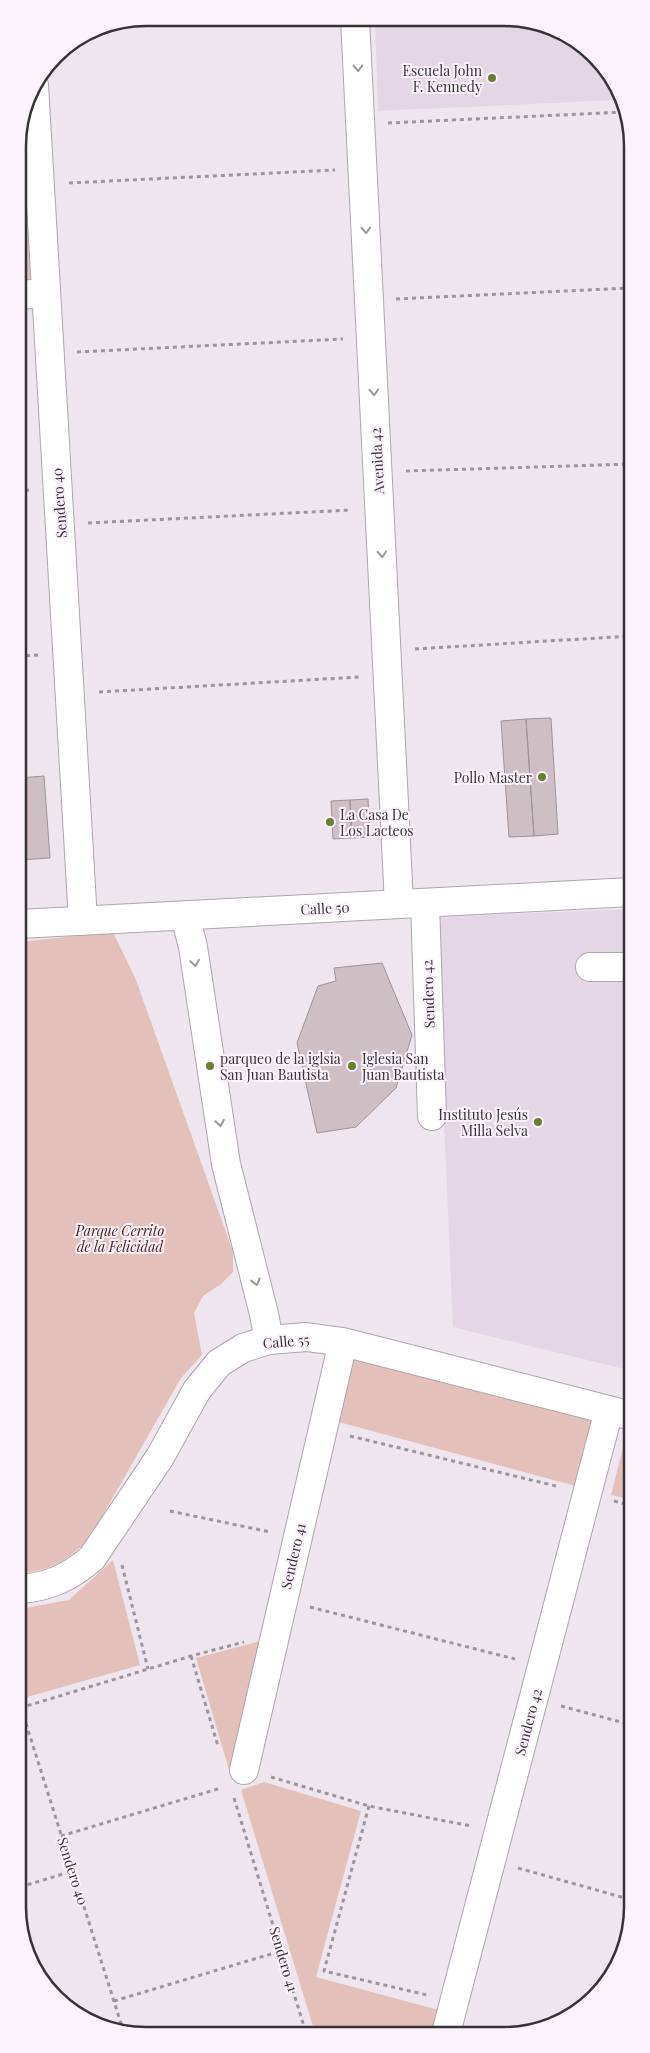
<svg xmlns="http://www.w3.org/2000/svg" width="650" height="2053" viewBox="0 0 650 2053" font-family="'Playfair Display',serif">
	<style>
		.built { fill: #e5d6e5 }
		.green { fill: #e4c0ba }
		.building { fill: #cdbfc3; stroke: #9f9396 }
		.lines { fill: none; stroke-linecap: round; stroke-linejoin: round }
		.minor-casing { stroke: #aea5ae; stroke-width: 30 }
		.path { stroke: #9c959c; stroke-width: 3; stroke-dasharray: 4 4; stroke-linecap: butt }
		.minor { stroke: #fff; stroke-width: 28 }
		.oneway { stroke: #9a999a }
		.poi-dot { fill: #677f31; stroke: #fbf2fb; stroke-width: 2 }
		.labels { text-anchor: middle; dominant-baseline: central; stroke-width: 4; stroke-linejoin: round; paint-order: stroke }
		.poi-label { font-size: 14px; fill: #363336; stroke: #fbf2fb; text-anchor: end }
		.street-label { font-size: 14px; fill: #363336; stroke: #fbf2fb }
		.park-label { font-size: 14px; font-style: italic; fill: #51201a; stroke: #fbf2fb }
		.rim { fill: none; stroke: #363336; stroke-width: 2.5 }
	</style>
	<rect width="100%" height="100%" fill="#eee5ee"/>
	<path class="built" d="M375 19 530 20 595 55 619 100 378 111Z
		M631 909 632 1371 453 1327 435 917Z"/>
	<path class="green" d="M23 116 33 283 18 284V137Z
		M113 932 136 980 233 1252V1272L221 1284 203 1296 194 1313 202 1355 181 1378 88 1541C62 1563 54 1569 19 1574V942Z
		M353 1354 610 1421 591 1490 335 1421Z
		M628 1428 632 1429V1500L611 1495Z
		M113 1560 140 1665 20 1699V1609L69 1600Z
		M272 1638 254 1775 232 1780 196 1658Z
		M264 1782 361 1811 316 1977 461 2016 454 2033H315L241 1790Z"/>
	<path class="building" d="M551 718 558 834 534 836 526 719Z
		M526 719 534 836 509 837 501 721Z
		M44 776 50 858 19 860V778Z
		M368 799 370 837 352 838 350 800Z
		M350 800 352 838 333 839 331 801Z
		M382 963 412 1035 396 1088 356 1127 317 1133 297 1043 318 986 336 981 334 968Z"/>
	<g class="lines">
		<g class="minor-casing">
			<path id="minor" d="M355 19 399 904
				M34 85 83 921
				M18 295 46 293
				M425 903 432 1116
				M185 915 193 947 226 1164 264 1314 269 1340
				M19 924 631 892
				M590 967H631
				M20 1589C49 1587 70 1577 92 1558L160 1457 197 1390 219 1363 243 1348 269 1340 306 1337 343 1342 632 1416
				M244 1770 343 1342
				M446 2033 609 1410"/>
		</g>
		<path class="path" d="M388 123 625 112
			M69 183 335 170
			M396 299 630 288
			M77 352 343 339
			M406 471 630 464
			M18 491 29 490
			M88 523 351 510
			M415 649 631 636
			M18 656 40 655
			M99 692 359 677
			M350 1436 560 1487
			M614 1501 632 1506
			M170 1511 270 1532
			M122 1565 148 1669
			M310 1607 515 1659
			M191 1656 218 1746
			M561 1706 632 1725
			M20 1708 191 1656 244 1642
			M21 1708 124 2033
			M271 1777 369 1806 471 1826
			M234 1798 306 2033
			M369 1806 324 1971 427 1995
			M61 1836 221 1788
			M518 1868 632 1900
			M20 1887 73 1871
			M114 2001 281 1951"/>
		<use href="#minor" class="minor"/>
	</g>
	<defs><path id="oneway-chevron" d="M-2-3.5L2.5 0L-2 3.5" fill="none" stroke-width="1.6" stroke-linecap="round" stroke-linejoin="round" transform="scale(1.25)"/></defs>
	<g class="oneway">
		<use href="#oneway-chevron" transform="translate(358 68) rotate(88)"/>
		<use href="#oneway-chevron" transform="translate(366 230) rotate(87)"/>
		<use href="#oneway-chevron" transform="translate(374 392) rotate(87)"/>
		<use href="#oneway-chevron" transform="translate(382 554) rotate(87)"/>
		<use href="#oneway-chevron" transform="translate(195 963) rotate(81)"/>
		<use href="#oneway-chevron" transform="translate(220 1123) rotate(81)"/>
		<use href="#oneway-chevron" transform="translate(256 1282) rotate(76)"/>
	</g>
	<g class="poi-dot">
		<circle cx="492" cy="78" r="5"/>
		<circle cx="542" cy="777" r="5"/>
		<circle cx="330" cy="822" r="5"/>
		<circle cx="210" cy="1066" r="5"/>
		<circle cx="352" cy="1066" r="5"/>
		<circle cx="538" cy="1122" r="5"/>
	</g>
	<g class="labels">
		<g class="poi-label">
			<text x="482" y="70">Escuela John<tspan x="482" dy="16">F. Kennedy</tspan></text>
			<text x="532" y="777">Pollo Master</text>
			<text x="340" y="814" text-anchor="start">La Casa De<tspan x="340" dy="16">Los Lacteos</tspan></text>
			<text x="220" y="1058" text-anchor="start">parqueo de la iglsia<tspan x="220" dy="16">San Juan Bautista</tspan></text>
			<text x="362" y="1058" text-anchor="start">Iglesia San<tspan x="362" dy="16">Juan Bautista</tspan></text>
			<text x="528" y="1114">Instituto Jesús<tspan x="528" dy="16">Milla Selva</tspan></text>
		</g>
		<g class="street-label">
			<text transform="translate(377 461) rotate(-93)">Avenida 42</text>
			<text transform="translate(59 503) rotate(-94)">Sendero 40</text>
			<text transform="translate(325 908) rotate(-3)">Calle 50</text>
			<text transform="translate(428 994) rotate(-92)">Sendero 42</text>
			<text transform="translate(286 1341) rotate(-5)">Calle 55</text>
			<text transform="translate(293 1556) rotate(-77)">Sendero 41</text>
			<text transform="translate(528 1722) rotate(-75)">Sendero 42</text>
			<text transform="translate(73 1871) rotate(72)">Sendero 40</text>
			<text transform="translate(284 1959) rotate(73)">Sendero 41</text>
		</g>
		<g class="park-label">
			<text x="120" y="1230">Parque Cerrito<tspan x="120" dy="16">de la Felicidad</tspan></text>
		</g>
	</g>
	<path d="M0 0H650V2053H0ZM146 26H504A120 120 0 0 1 624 146V1907A120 120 0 0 1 504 2027H146A120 120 0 0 1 26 1907V146A120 120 0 0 1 146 26Z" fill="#fbf2fb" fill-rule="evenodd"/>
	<path class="rim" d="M146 26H504A120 120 0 0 1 624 146V1907A120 120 0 0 1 504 2027H146A120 120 0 0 1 26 1907V146A120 120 0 0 1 146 26Z"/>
</svg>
